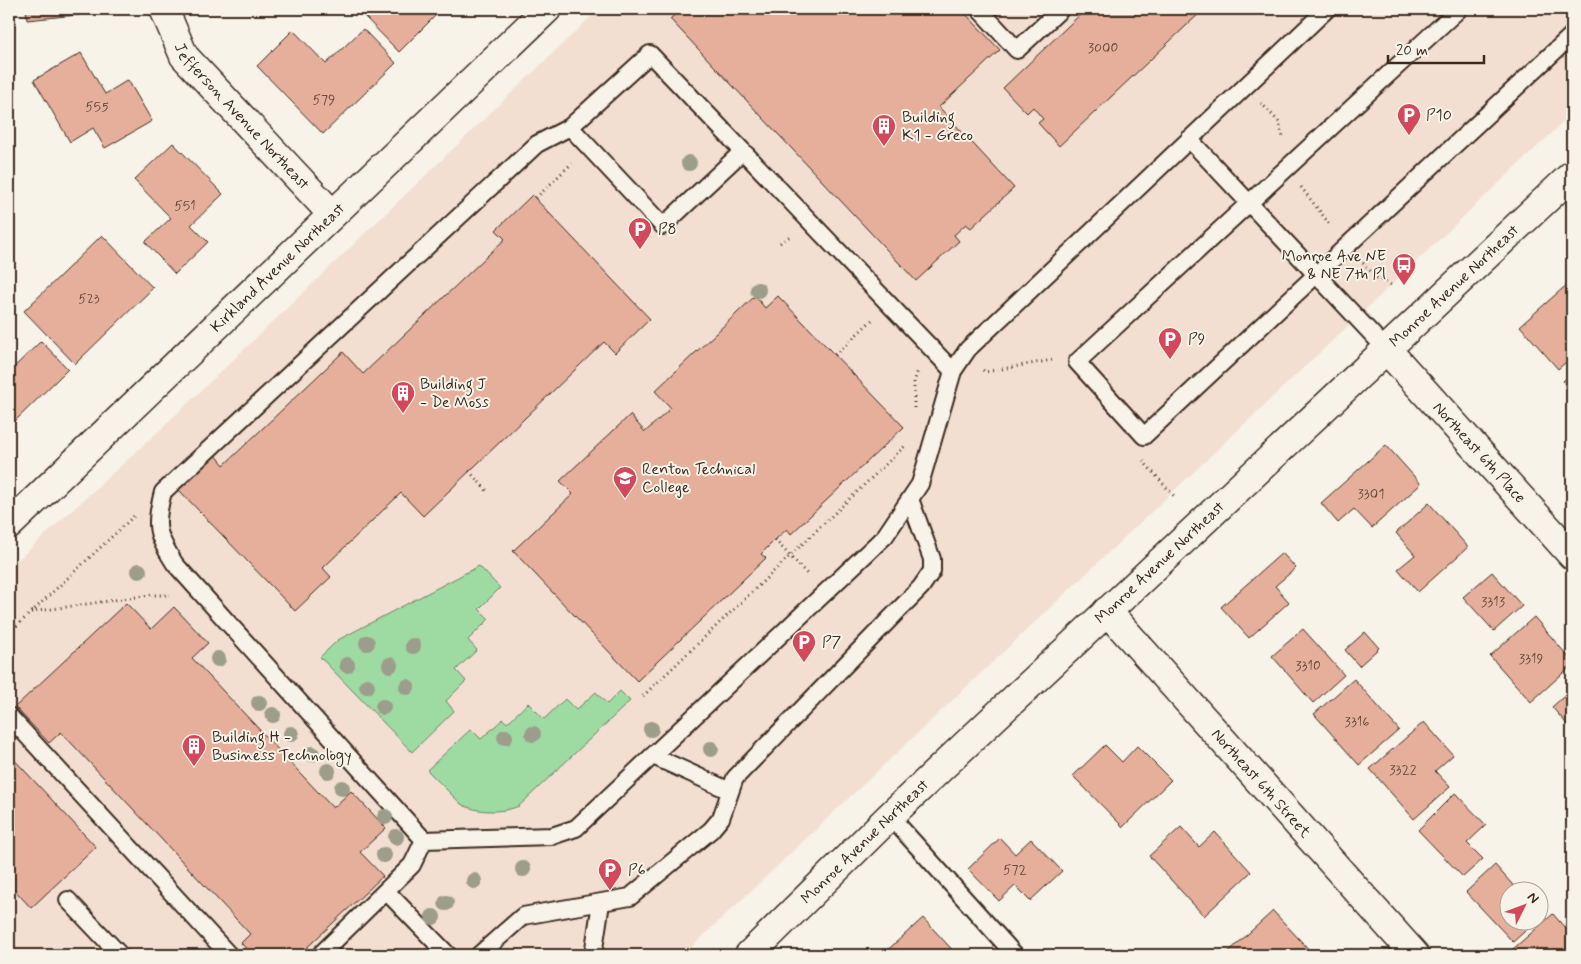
<svg xmlns="http://www.w3.org/2000/svg" width="1581" height="964" viewBox="0 0 1581 964" font-family="Mynerve,sans-serif">
	<style>
		.built { fill: #f2dfd1 }
		.green { fill: #9ddba2; stroke: #6c8260 }
		.building { fill: #e5af9b; stroke: #3b2a1e }
		.lines { fill: none; stroke-linecap: round; stroke-linejoin: round }
		.service-casing { stroke: #3b2a1e; stroke-width: 20 }
		.minor-casing { stroke: #3b2a1e; stroke-width: 31 }
		.tertiary-casing { stroke: #3b2a1e; stroke-width: 31 }
		.path { stroke: #3b2a1e; stroke-width: 3; stroke-dasharray: 1 4; stroke-linecap: butt }
		.service { stroke: #f7f3e8; stroke-width: 16 }
		.minor { stroke: #f7f3e8; stroke-width: 28 }
		.tertiary { stroke: #f7f3e8; stroke-width: 28 }
		.tree { fill: #9d9d8b }
		.labels { text-anchor: middle; dominant-baseline: central; stroke-width: 4; stroke-linejoin: round; paint-order: stroke }
		.number-label { font-size: 14px; fill: #664b3d }
		.street-label { font-size: 16px; fill: #3b2a1e; stroke: #f7f3e8 }
		.poi-label { font-size: 16px; fill: #3b2a1e; stroke: #f7f3e8; text-anchor: start }
	</style>
	<rect width="100%" height="100%" fill="#f7f3e8"/>
	<filter id="ink" filterUnits="userSpaceOnUse"><feTurbulence type="fractalNoise" baseFrequency=".02" numOctaves="2"/><feDisplacementMap in="SourceGraphic" scale="10" xChannelSelector="R" yChannelSelector="G"/><feConvolveMatrix kernelMatrix="1 2 1 2 8 2 1 2 1" color-interpolation-filters="sRGB"/></filter>
	<g filter="url(#ink)">
		<path class="built" d="M599 9H1572V114L683 955H9V568L161 429Z"/>
		<path class="green" d="M479 566 500 588 479 609 489 619 468 640 477 650 456 670 466 681 446 701 454 711 412 752 320 657 338 640Z
			M620 691 630 701 519 806C503 813 477 813 461 804L427 770 471 729 481 739 503 719 507 723 528 703 544 719 565 699 576 710 596 692 607 704Z"/>
		<path class="building" d="M26 9H95L96 13 27 20Z
			M371 9H442L399 52 364 16Z
			M681 9H961L1000 50 939 107 1014 188 971 228 966 224 954 235 959 241 916 281 670 19Z
			M1037 9H1047L1041 14Z
			M1086 9H1204L1059 146 1038 123 1043 119 1033 107 1027 113 1003 88Z
			M363 29 396 63 323 134 257 66 293 30 326 64Z
			M81 53 105 94 128 80 152 121 105 148 93 128 70 142 34 80Z
			M173 143 223 194 191 225 208 242 175 274 145 242 171 218 134 180Z
			M532 195 650 319 615 353 604 342 423 516 401 493 323 568 331 577 295 611 178 489 215 454 224 465 343 352 363 374 505 239 496 230Z
			M102 235 153 288 75 364 24 311Z
			M1571 281 1572 283V357L1558 369 1520 326Z
			M755 296 765 308 778 296 904 427 791 534 787 529 775 540 761 554 766 558 637 681 513 551 573 494 560 481 630 415 645 432 671 408 655 391Z
			M41 341 68 369 9 427V372Z
			M1572 373V391L1563 381Z
			M1386 445 1421 484 1372 528 1354 509 1338 523 1321 503Z
			M1429 503 1468 547 1418 592 1398 569 1415 555 1396 533Z
			M1282 553 1296 568 1275 586 1289 602 1249 638 1221 607Z
			M1492 572 1522 606 1494 631 1463 597Z
			M126 603 151 629 174 607 208 643 192 658 333 808 351 791 386 828 360 852 383 876 299 955H252L241 943 250 934 61 732 49 743 15 707Z
			M1534 617 1572 661V665L1531 702 1490 656Z
			M1303 629 1344 675 1313 703 1272 656Z
			M1365 632 1379 648 1359 666 1345 650Z
			M1354 679 1399 730 1359 765 1314 714Z
			M1572 689V730L1552 707Z
			M1424 722 1453 755 1435 771 1450 787 1414 819 1370 769Z
			M1105 745 1122 762 1137 746 1171 780 1123 827 1073 776Z
			M9 754 96 847 31 908 12 887 9 890Z
			M1455 793 1486 825 1467 843 1483 859 1463 877 1418 830Z
			M1181 827 1199 847 1215 832 1251 872 1204 916 1149 856Z
			M1000 838 1015 854 1031 839 1062 871 1030 901 1015 886 999 901 968 869Z
			M1495 865 1519 892H1508V922H1535L1513 942 1466 892Z
			M1273 911 1314 955H1225Z
			M1553 914 1572 936V955H1519L1513 949Z
			M923 918 957 955H882Z
			M11 947 19 955H9V949Z"/>
		<g class="lines">
			<g class="service-casing">
				<path id="service" d="M979 9 1017 50 1061 9
					M1459 9 1077 362 1144 436 1572 35
					M570 127 537 144 163 492C154 526 156 534 175 564L424 840 552 836 576 828 885 536 920 484 953 371 968 349 1327 9
					M1189 139 1387 350
					M743 151 663 226 570 127 650 54 953 371
					M9 716 229 955
					M653 756 730 791
					M890 816 1015 955
					M386 891 448 955
					M68 900 120 955
					M320 955 412 865 424 840
					M479 955 523 916 630 897 711 830 721 818 735 778 921 587 932 571V559L910 499
					M593 955 601 903"/>
			</g>
			<g class="minor-casing">
				<g id="minor">
					<path id="s1" d="M164 9 184 56 332 214"/>
					<path id="s2" d="M1387 350 1572 555"/>
					<path id="s3" d="M9 525 547 9"/>
					<path id="s4" d="M1107 611 1415 955"/>
				</g>
			</g>
			<g class="tertiary-casing">
				<g id="tertiary">
					<path id="s5" d="M749 955 890 816 961 749 1572 175"/>
				</g>
			</g>
			<path class="path" d="M1261 103 1279 122 1283 137
				M1301 187 1331 226
				M536 198 572 163
				M780 243 790 236
				M1363 263 1377 278 1391 285
				M835 355 872 320
				M983 370 985 372 1052 360
				M914 408V382L918 370
				M1143 461 1174 496
				M469 471 488 492
				M775 540 809 576
				M31 612 150 595H170
				M9 633 134 516
				M643 696 905 446"/>
			<use href="#service" class="service"/>
			<use href="#minor" class="minor"/>
			<use href="#tertiary" class="tertiary"/>
		</g>
		<g class="tree">
			<circle cx="689" cy="163" r="8"/>
			<circle cx="758" cy="290" r="8"/>
			<circle cx="139" cy="571" r="8"/>
			<circle cx="367" cy="643" r="8"/>
			<circle cx="413" cy="646" r="8"/>
			<circle cx="218" cy="659" r="8"/>
			<circle cx="347" cy="665" r="8"/>
			<circle cx="390" cy="665" r="8"/>
			<circle cx="367" cy="686" r="8"/>
			<circle cx="407" cy="687" r="8"/>
			<circle cx="259" cy="703" r="8"/>
			<circle cx="383" cy="707" r="8"/>
			<circle cx="273" cy="715" r="8"/>
			<circle cx="651" cy="729" r="8"/>
			<circle cx="291" cy="734" r="8"/>
			<circle cx="533" cy="734" r="8"/>
			<circle cx="505" cy="737" r="8"/>
			<circle cx="711" cy="749" r="8"/>
			<circle cx="312" cy="754" r="8"/>
			<circle cx="328" cy="771" r="8"/>
			<circle cx="342" cy="788" r="8"/>
			<circle cx="385" cy="817" r="8"/>
			<circle cx="396" cy="837" r="8"/>
			<circle cx="384" cy="855" r="8"/>
			<circle cx="523" cy="869" r="8"/>
			<circle cx="474" cy="881" r="8"/>
			<circle cx="446" cy="903" r="8"/>
			<circle cx="433" cy="917" r="8"/>
		</g>
	</g>
	<defs>
		<g id="parking-pin" transform="scale(1.25)"><path d="M0 17L-7.5 6A9.5 9.5 0 1 1 7.5 6Z" fill="#d1495b" stroke="#f7f3e8"/><path d="M-3.5-5.5H1a3.5 3.5 0 0 1 0 7H-1V5.5H-3.5ZM-1-3.4V-.6H.8a1.4 1.4 0 0 0 0-2.8Z" fill="#fff"/></g>
		<g id="building-pin" transform="scale(1.25)"><path d="M0 17L-7.5 6A9.5 9.5 0 1 1 7.5 6Z" fill="#d1495b" stroke="#f7f3e8"/><path d="M-4-6H4V6H1V3H-1V6H-4ZM-2.5-4.3h1.7v1.8h-1.7ZM.8-4.3h1.7v1.8H.8ZM-2.5-1h1.7V.8h-1.7ZM.8-1h1.7V.8H.8Z" fill="#fff"/></g>
		<g id="bus-pin" transform="scale(1.25)"><path d="M0 17L-7.5 6A9.5 9.5 0 1 1 7.5 6Z" fill="#d1495b" stroke="#f7f3e8"/><path d="M-5-6H5V4H4V6H2V4H-2V6H-4V4H-5ZM-3.5-4V0h7V-4ZM-3.5 1.2v1.5H-2V1.2ZM2 1.2v1.5H3.5V1.2Z" fill="#fff"/></g>
		<g id="university-pin" transform="scale(1.25)"><path d="M0 17L-7.5 6A9.5 9.5 0 1 1 7.5 6Z" fill="#d1495b" stroke="#f7f3e8"/><path d="M0-5L7-2L0 1L-7-2ZM-4 1L0 2.5L4 1V4Q0 6-4 4Z" fill="#fff"/></g>
	</defs>
	<g fill-rule="evenodd">
		<use href="#parking-pin" x="1409" y="115"/>
		<use href="#building-pin" x="884" y="126"/>
		<use href="#parking-pin" x="640" y="229"/>
		<use href="#bus-pin" x="1404" y="265"/>
		<use href="#parking-pin" x="1170" y="339"/>
		<use href="#building-pin" x="403" y="393"/>
		<use href="#university-pin" x="625" y="478"/>
		<use href="#parking-pin" x="804" y="642"/>
		<use href="#building-pin" x="194" y="746"/>
		<use href="#parking-pin" x="610" y="870"/>
	</g>
	<g class="labels">
		<g class="number-label">
			<text x="1103" y="48">3000</text>
			<text x="324" y="100">579</text>
			<text x="97" y="107">555</text>
			<text x="185" y="206">551</text>
			<text x="89" y="299">523</text>
			<text x="1371" y="494">3301</text>
			<text x="1493" y="602">3313</text>
			<text x="1531" y="659">3319</text>
			<text x="1308" y="666">3310</text>
			<text x="1357" y="722">3316</text>
			<text x="1403" y="770">3322</text>
			<text x="1015" y="870">572</text>
		</g>
		<g class="street-label">
			<text stroke="none"><textPath href="#s1" startOffset="134">Jefferson Avenue Northeast</textPath></text>
			<text stroke="none"><textPath href="#s3" startOffset="372">Kirkland Avenue Northeast</textPath></text>
			<text stroke="none"><textPath href="#s5" startOffset="972">Monroe Avenue Northeast</textPath></text>
			<text stroke="none"><textPath href="#s2" startOffset="138">Northeast 6th Place</textPath></text>
			<text stroke="none"><textPath href="#s5" startOffset="568">Monroe Avenue Northeast</textPath></text>
			<text stroke="none"><textPath href="#s4" startOffset="231">Northeast 6th Street</textPath></text>
			<text stroke="none"><textPath href="#s5" startOffset="162">Monroe Avenue Northeast</textPath></text>
		</g>
		<g class="poi-label">
			<text x="1426" y="115">P10</text>
			<text x="902" y="117">Building<tspan x="902" dy="18">K1 - Greco</tspan></text>
			<text x="658" y="229">P8</text>
			<text x="1386" y="256" text-anchor="end">Monroe Ave NE<tspan x="1386" dy="18">&amp; NE 7th Pl</tspan></text>
			<text x="1188" y="339">P9</text>
			<text x="420" y="384">Building J<tspan x="420" dy="18">- De Moss</tspan></text>
			<text x="642" y="469">Renton Technical<tspan x="642" dy="18">College</tspan></text>
			<text x="822" y="642">P7</text>
			<text x="212" y="737">Building H -<tspan x="212" dy="18">Business Technology</tspan></text>
			<text x="628" y="870">P6</text>
		</g>
	</g>
	<rect width="1581" height="964" fill="none" stroke="#f7f3e8" stroke-width="30"/>
	<rect x="15" y="15" width="1551" height="934" fill="none" stroke="#3b2a1e" stroke-width="2" filter="url(#ink)"/>
	<g transform="translate(1524 906) rotate(48)"><circle r="24" fill="#f7f3e8" stroke="#aca397"/>
	<path d="M0-4L9 19L0 12L-9 19Z" fill="#d1495b"/>
	<text y="-8" font-size="14" font-weight="bold" text-anchor="middle" fill="#3b2a1e">N</text>
	</g>
	<path d="M1388 55v8h96v-8" fill="none" stroke="#3b2a1e" stroke-width="2.5"/>
	<text x="1396" y="55" font-size="15" fill="#3b2a1e" stroke="#f7f3e8" stroke-width="4" paint-order="stroke">20 m</text>
</svg>
